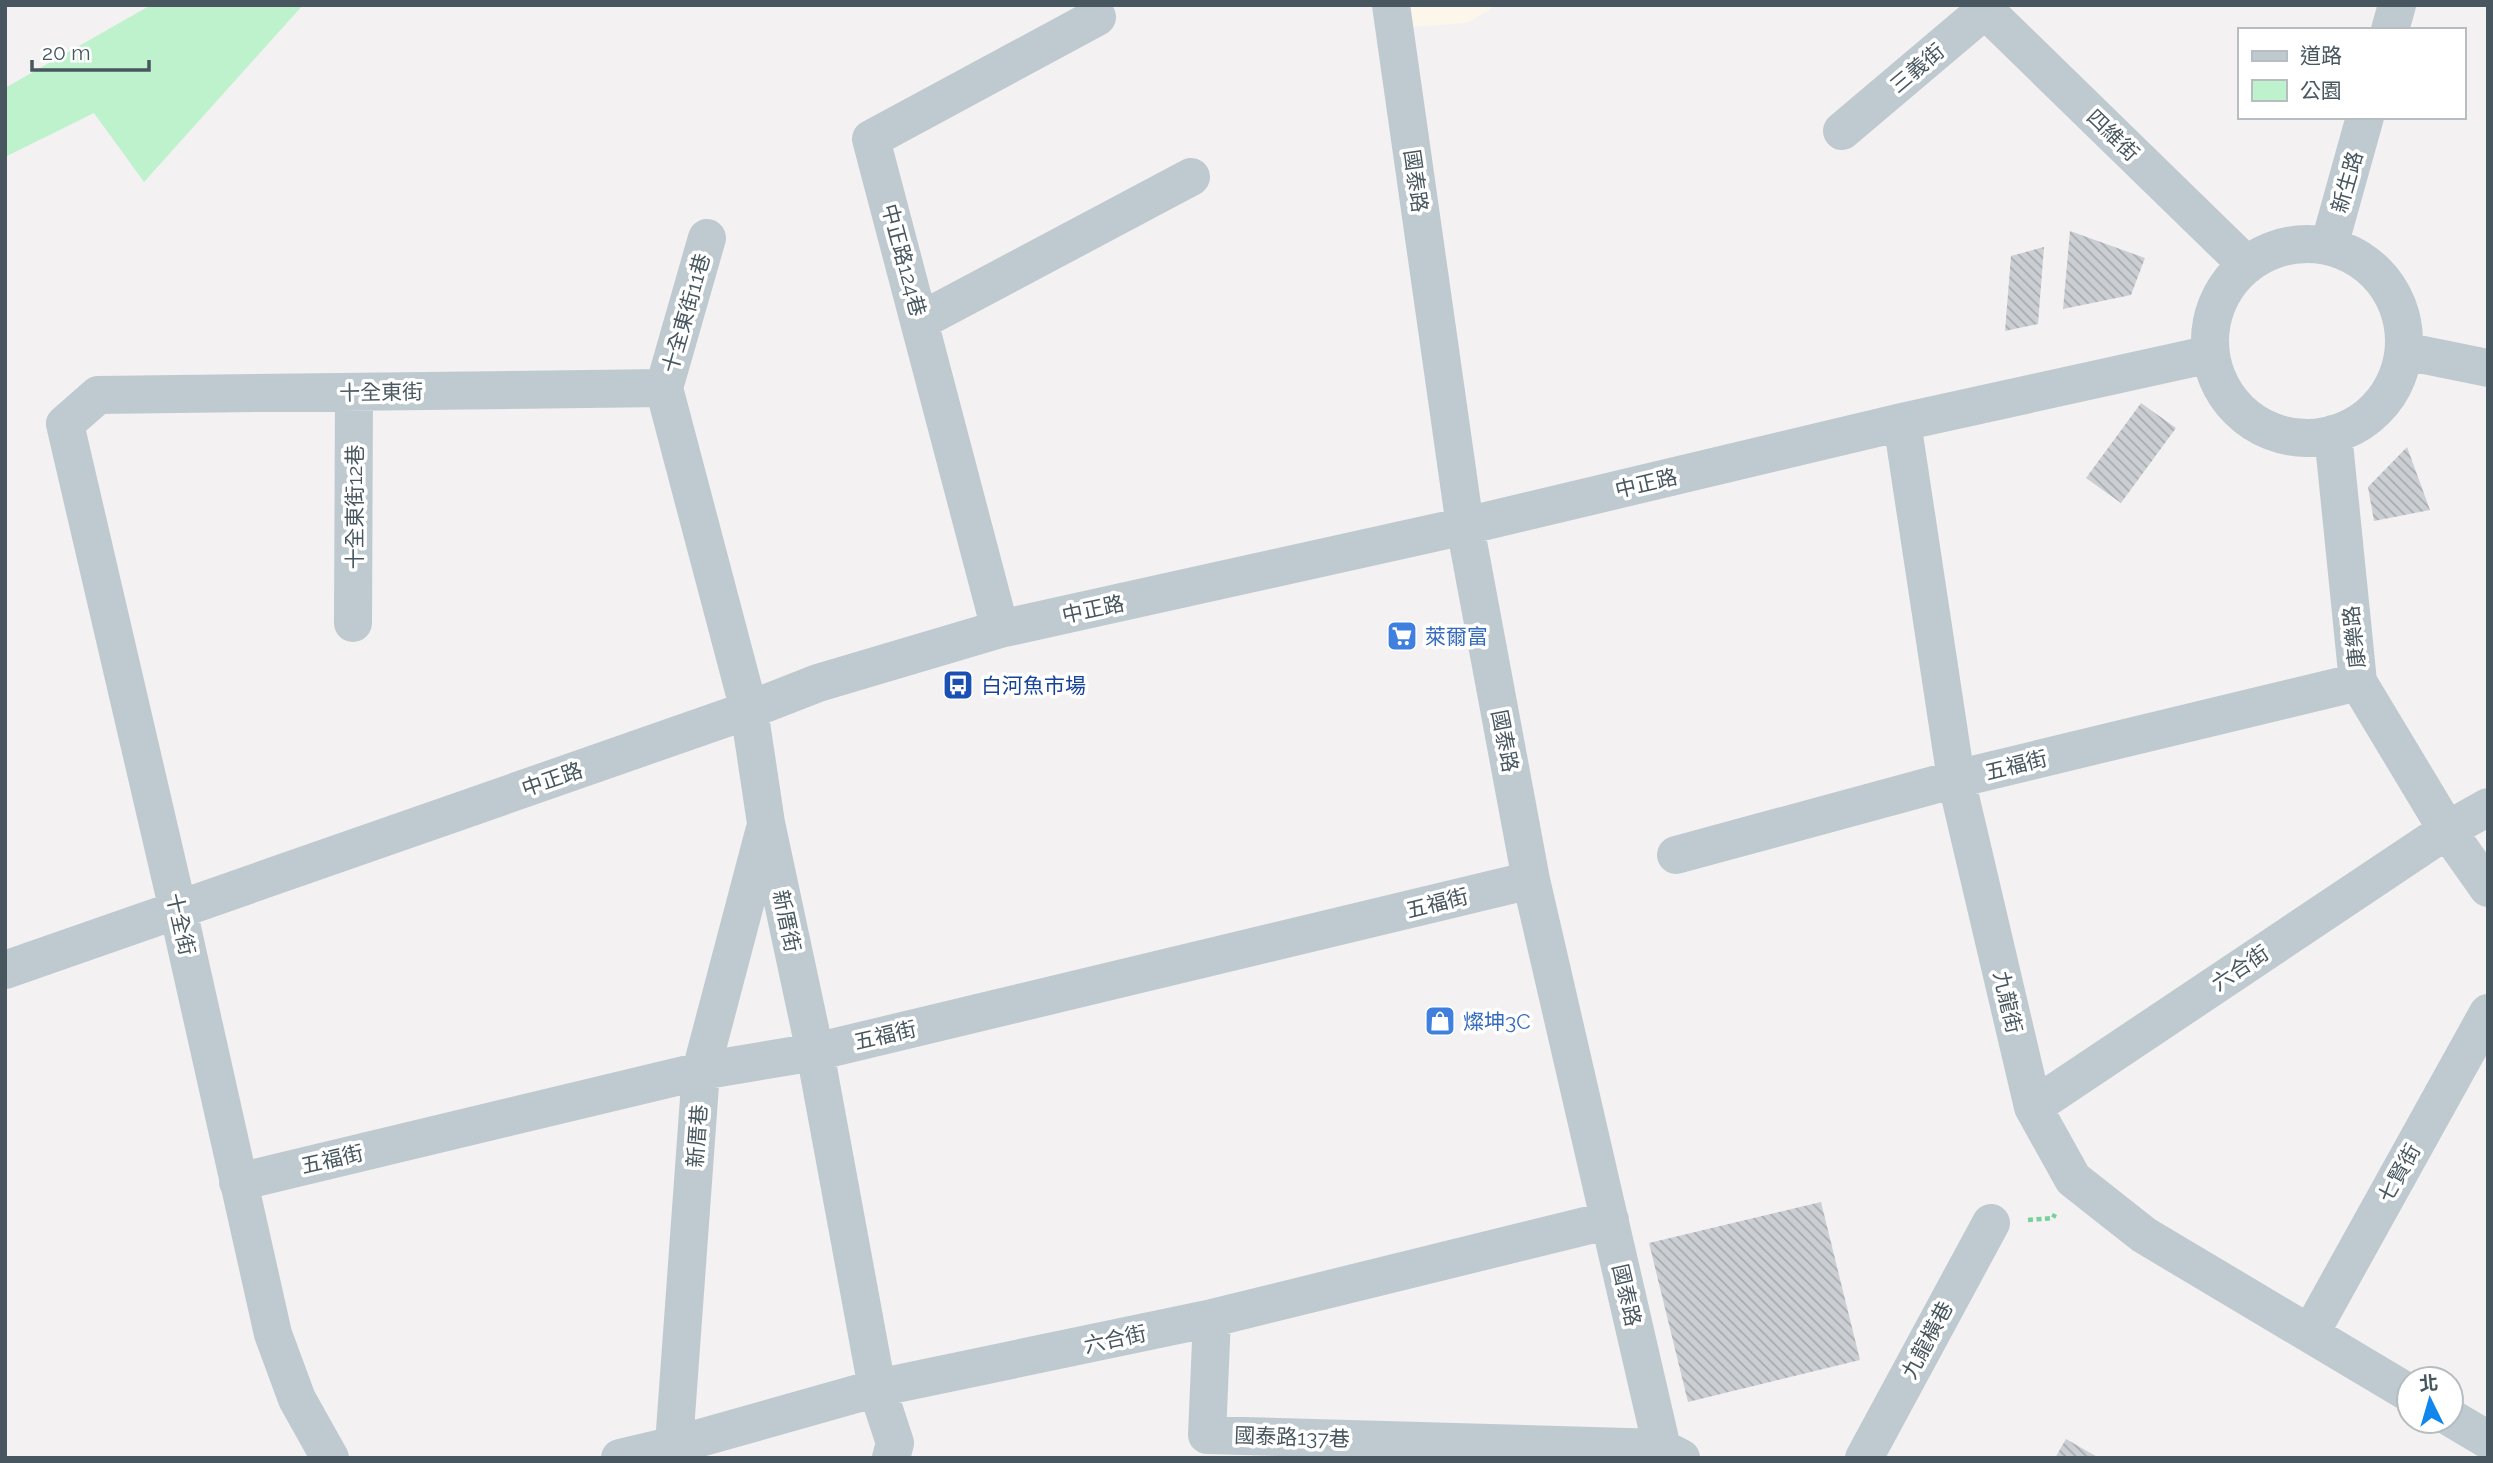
<svg xmlns="http://www.w3.org/2000/svg" width="2493" height="1463" viewBox="0 0 2493 1463" font-family="Raleway,'Noto Sans TC',sans-serif">
	<style>
		.commercial { fill: #fdf6eb }
		.green { fill: #bef2cd }
		.building { fill: url(#building-back-hatch) }
		.lines { fill: none; stroke-linecap: round; stroke-linejoin: round }
		.path { stroke: #75d29a; stroke-width: 4.5; stroke-dasharray: 5 3.5; stroke-linecap: butt }
		.minor { stroke: #becad0; stroke-width: 38 }
		.labels { text-anchor: middle; dominant-baseline: central; stroke-width: 7; stroke-linejoin: round; paint-order: stroke }
		.street-label { font-size: 21px; fill: #48575f; stroke: #fff }
		.shop-label { font-size: 21px; fill: #366cbe; stroke: #fff; text-anchor: start }
		.transit-label { font-size: 21px; fill: #164399; stroke: #fff; text-anchor: start }
	</style>
	<defs>
		<pattern id="building-back-hatch" width="6" height="6" patternUnits="userSpaceOnUse" patternTransform="scale(1.75)"><rect width="6" height="6" fill="#cbcfd3"/><path d="M-1 5l2 2M0 0l6 6M5-1l2 2" fill="none" stroke="#a7abae"/></pattern>
	</defs>
	<rect width="100%" height="100%" fill="#f3f1f1"/>
	<path class="commercial" d="M1380 5H1497L1467 23 1383 29Z"/>
	<path class="green" d="M151 5H303L144 182 94 113 5 157V88Z"/>
	<path class="building" d="M2070 231 2145 258 2131 295 2063 309Z
		M2044 247 2038 324 2005 331 2011 256Z
		M2141 403 2176 428 2121 503 2086 478Z
		M2407 447 2430 510 2374 521 2368 487Z
		M1821 1202 1860 1360 1688 1402 1649 1243Z
		M2066 1439 2099 1458H2055Z"/>
	<g class="lines">
		<path class="path" d="M2028 1220 2053 1218 2055 1214"/>
		<path class="minor" d="M1391 5 1465 526 1531 880 1662 1448 1681 1458
			M1980 5 2247 265
			M2390 30 2397 5
			M1842 131 1991 5
			M2210 341a97 97 0 1 1 194 0a97 97 0 1 1-194 0Z
			M2329 246 2365 117
			M920 321 1191 177
			M2404 351 2488 368
			M664 388 749 710 766 823 815 1052 877 1388 895 1443 891 1458
			M664 388 707 238
			M1902 422 1956 779 2033 1107 2073 1179 2144 1235 2409 1393
			M2333 434 2358 682 2447 830 2488 888
			M353 623 354 392
			M1000 629 871 139 1097 17
			M1676 855 1956 779 2358 682
			M5 970 749 710 818 683 1000 629 1465 526 1902 422 2211 354
			M2033 1107 2447 830 2488 807
			M238 1182 701 1071 815 1052 1531 880
			M1212 1318 1207 1435 1662 1448 1656 1458
			M2310 1334 2488 1013
			M2451 1418 2488 1440
			M330 1458 297 1399 273 1334 178 910 65 424 98 395 664 388
			M620 1458 675 1445 877 1388 1212 1318 1610 1220
			M673 1458 701 1071 764 832
			M1864 1458 1991 1223"/>
	</g>
	<defs>
		<g id="supermarket-square" transform="scale(1.575)"><rect x="-9" y="-9" width="18" height="18" rx="4" fill="#3f7fe0" stroke="#fff"/><path d="M-6-5.5h2.5l.6 2H6L4.5 2H-2.5L-4.4-4H-6ZM-1.5 3.2a1.3 1.3 0 1 0 .1 0ZM3 3.2a1.3 1.3 0 1 0 .1 0Z" fill="#fff"/></g>
		<g id="bus-square" transform="scale(1.575)"><rect x="-9" y="-9" width="18" height="18" rx="4" fill="#1a4fb4" stroke="#fff"/><path d="M-5-6H5V4H4V6H2V4H-2V6H-4V4H-5ZM-3.5-4V0h7V-4ZM-3.5 1.2v1.5H-2V1.2ZM2 1.2v1.5H3.5V1.2Z" fill="#fff"/></g>
		<g id="shop-square" transform="scale(1.575)"><rect x="-9" y="-9" width="18" height="18" rx="4" fill="#3f7fe0" stroke="#fff"/><path d="M-5-2.5h2.3a2.7 3.5 0 0 1 5.4 0H5L5.5 6h-11ZM-1.5-2.5h3a1.5 2.3 0 0 0-3 0Z" fill="#fff"/></g>
	</defs>
	<g fill-rule="evenodd">
		<use href="#supermarket-square" x="1402" y="636"/>
		<use href="#bus-square" x="958" y="685"/>
		<use href="#shop-square" x="1440" y="1021"/>
	</g>
	<g class="labels">
		<g class="street-label">
			<text transform="translate(1917 68) rotate(-40)">三義街</text>
			<text transform="translate(2113 135) rotate(44)">四維街</text>
			<text transform="translate(1416 181) rotate(82)">國泰路</text>
			<text transform="translate(2347 182) rotate(-74)">新生路</text>
			<text transform="translate(904 260) rotate(75)">中正路124巷</text>
			<text transform="translate(686 313) rotate(-74)">十全東街11巷</text>
			<text transform="translate(381 392) rotate(-1)">十全東街</text>
			<text transform="translate(1646 483) rotate(-13)">中正路</text>
			<text transform="translate(354 507) rotate(-90)">十全東街12巷</text>
			<text transform="translate(1093 609) rotate(-12)">中正路</text>
			<text transform="translate(2354 637) rotate(-96)">康樂路</text>
			<text transform="translate(1505 741) rotate(79)">國泰路</text>
			<text transform="translate(2016 765) rotate(-14)">五福街</text>
			<text transform="translate(552 779) rotate(-19)">中正路</text>
			<text transform="translate(1437 903) rotate(-14)">五福街</text>
			<text transform="translate(787 921) rotate(78)">新厝街</text>
			<text transform="translate(181 924) rotate(77)">十全街</text>
			<text transform="translate(2240 968) rotate(-34)">六合街</text>
			<text transform="translate(2008 1002) rotate(77)">九龍街</text>
			<text transform="translate(885 1035) rotate(-13)">五福街</text>
			<text transform="translate(697 1136) rotate(-86)">新厝巷</text>
			<text transform="translate(332 1159) rotate(-13)">五福街</text>
			<text transform="translate(2399 1173) rotate(-61)">七賢街</text>
			<text transform="translate(1627 1295) rotate(77)">國泰路</text>
			<text transform="translate(1115 1339) rotate(-12)">六合街</text>
			<text transform="translate(1927 1340) rotate(-62)">九龍橫巷</text>
			<text transform="translate(1292 1437) rotate(2)">國泰路137巷</text>
		</g>
		<g class="shop-label">
			<text x="1425" y="636">萊爾富</text>
			<text x="1463" y="1021">燦坤3C</text>
		</g>
		<g class="transit-label">
			<text x="981" y="685">白河魚市場</text>
		</g>
	</g>
	<rect width="2493" height="1463" fill="none" stroke="#48575f" stroke-width="14"/>
	<rect x="2238" y="28" width="228" height="91" fill="#ffffff" stroke="#b6bcbf" stroke-width="2"/>
	<rect x="2252" y="51" width="35" height="10" fill="#becad0" stroke="#b6bcbf" stroke-width="2"/>
	<text x="2300" y="63" font-size="21" fill="#48575f">道路</text>
	<rect x="2252" y="80" width="35" height="21" fill="#bef2cd" stroke="#b6bcbf" stroke-width="2"/>
	<text x="2300" y="98" font-size="21" fill="#48575f">公園</text>
	<g transform="translate(2430 1400) rotate(355)"><circle r="33" fill="#ffffff" stroke="#b6bcbf" stroke-width="2"/>
	<path d="M0-5L12 26L0 18L-12 26Z" fill="#1187ed"/>
	<text y="-10" font-size="19" font-weight="bold" text-anchor="middle" fill="#48575f">北</text>
	</g>
	<path d="M32 60v10h117v-10" fill="none" stroke="#48575f" stroke-width="3.5"/>
	<text x="42" y="60" font-size="21" fill="#48575f" stroke="#ffffff" stroke-width="5" paint-order="stroke">20 m</text>
</svg>
